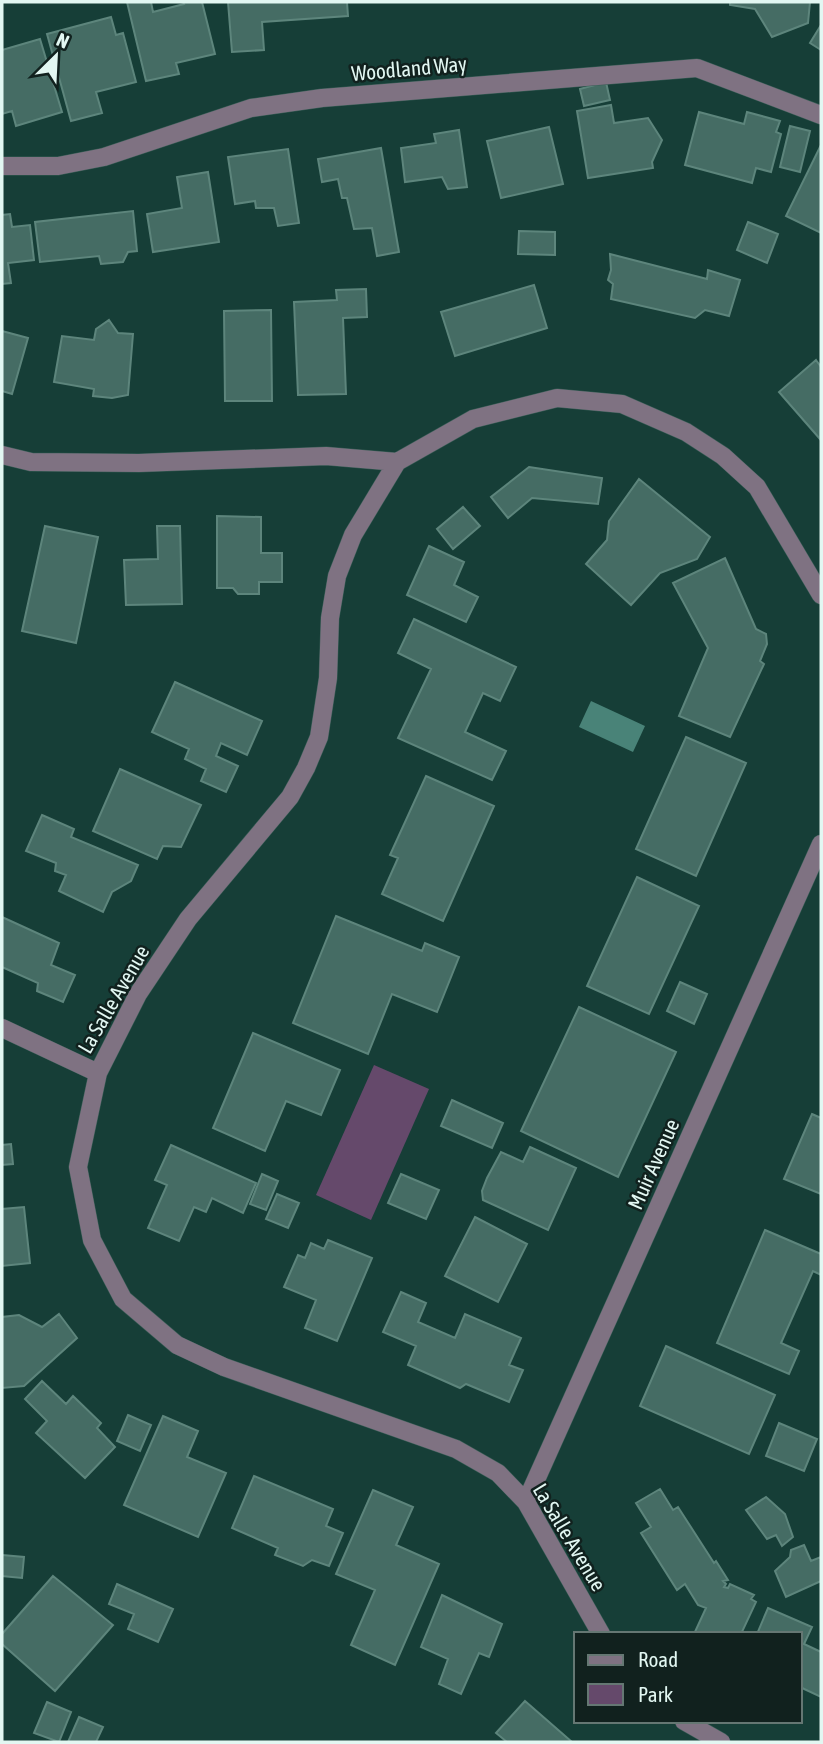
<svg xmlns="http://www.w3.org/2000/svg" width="823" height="1744" viewBox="0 0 823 1744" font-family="'Asap Condensed',sans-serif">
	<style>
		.green { fill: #65496b }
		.water { fill: #498378 }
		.building { fill: #456c64; stroke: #5d857c; stroke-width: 2 }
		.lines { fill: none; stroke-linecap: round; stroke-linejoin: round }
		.street-casing { stroke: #375c55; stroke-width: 19 }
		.street { stroke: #7f7282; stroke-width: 18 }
		.labels { text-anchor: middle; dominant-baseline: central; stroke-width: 5; stroke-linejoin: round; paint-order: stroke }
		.street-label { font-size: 21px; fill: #e2f7f2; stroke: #11211e }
	</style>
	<rect width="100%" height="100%" fill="#163e37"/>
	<path class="green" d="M374 1065 429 1089 371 1220 316 1195Z"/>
	<path class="water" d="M591 701 645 726 633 752 579 727Z"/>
	<path class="building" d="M127 2H151L153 12 184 4 183 2H202L215 54 176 63 179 74 146 81Z
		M228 2H347L348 16 262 22 264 50 232 52Z
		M730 2H810L808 23 772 37 755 9 730 5Z
		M111 17 116 35 123 33 136 82 96 92 102 113 71 121 47 34Z
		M821 25V50L810 43Z
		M40 39 62 112 16 126 12 111 2 114V50Z
		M606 82 610 100 584 106 580 89Z
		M611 105 614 123 648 118 662 140 652 162 653 168 588 178 577 111Z
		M699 112 744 124 747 112 780 121 776 132 781 134 771 172 756 168 752 183 685 165Z
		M790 126 810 131 800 172 780 167Z
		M549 127 563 184 501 198 487 141Z
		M459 130 467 187 448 189 442 177 405 182 401 148 436 143 434 134Z
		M821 145V233L786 216Z
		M381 148 399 252 377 256 372 228 354 229 347 198H342L338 179 322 182 318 159Z
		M288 149 299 223 278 226 274 208H256L255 201 235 204 228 157Z
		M208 172 219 242 153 252 147 214 182 208 177 177Z
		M133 211 137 251 128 252 123 262 101 264 99 256 40 262 35 222Z
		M10 214 12 227 30 225 34 260 8 263 11 283 2 284V215Z
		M748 222 778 234 767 263 737 250Z
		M519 231 555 232V255L518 254Z
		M610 254 707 279 708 270 740 280 729 316 705 310 695 318 611 299 613 284 608 280 611 270Z
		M534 285 547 328 455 356 441 312Z
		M366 289 367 317 343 318 346 394 298 395 294 302 337 300 336 290Z
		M271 310 272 401H225L224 311Z
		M109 320 118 333 133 334 128 395 112 398 93 396 94 389 54 382 62 336 94 340 96 329Z
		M2 331 28 338 12 394 2 391Z
		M816 360 821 367 820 439 779 392Z
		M529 467 602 478 598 504 532 498 508 518 491 497Z
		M639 479 710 537 697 559 660 573 631 605 586 564 607 540 609 521Z
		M463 507 480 526 453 549 437 529Z
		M217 516 261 517V553H282V582H259V594H238L233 588H217Z
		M45 526 98 537 76 643 22 631Z
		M157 526H180L182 604 126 605 124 560 158 559Z
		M429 546 464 562 454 585 478 597 466 622 407 595Z
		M725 558 756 629 766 634 767 644 760 661 764 664 730 737 679 716 708 648 673 583Z
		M414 619 516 667 500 701 483 693 465 732 506 751 492 780 398 738 431 669 398 653Z
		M175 682 262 721 247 755 221 743 216 756 238 766 226 792 201 781 206 769 185 759 189 749 152 732Z
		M686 737 746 763 696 876 636 849Z
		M120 769 201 805 181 847 163 846 157 859 93 831Z
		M426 776 494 806 443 921 382 894 398 858 390 855Z
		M42 815 74 829 71 837 138 865 131 881 112 892 103 912 59 891 66 875 55 871 56 863 26 851Z
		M637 877 699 906 649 1014 587 986Z
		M336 916 422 951 425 943 459 957 437 1012 392 994 368 1054 293 1023Z
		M2 917 59 943 51 965 75 975 63 1002 37 991 38 983 2 967Z
		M680 982 707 994 694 1024 667 1011Z
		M579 1007 676 1052 618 1177 521 1131Z
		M253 1033 340 1070 321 1115 286 1101 265 1151 213 1128Z
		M452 1100 503 1123 492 1148 441 1126Z
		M812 1114 821 1118V1194L784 1179Z
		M11 1144 13 1164 2 1165V1145Z
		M171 1145 256 1183 243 1213 212 1198 206 1212 194 1207 179 1241 148 1228 167 1185 155 1180Z
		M530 1147 576 1168 548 1230 483 1200 482 1191 487 1178 501 1152 523 1162Z
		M262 1174 278 1181 266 1210 250 1204Z
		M401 1174 439 1190 426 1219 388 1203Z
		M277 1194 299 1203 288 1228 266 1219Z
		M24 1207 30 1263 2 1266V1209Z
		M475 1217 527 1244 498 1302 445 1276Z
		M765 1230 821 1254V1275L813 1271 781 1343 799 1351 789 1374 717 1343Z
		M328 1240 372 1258 337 1341 305 1328 316 1300 284 1287 298 1255 305 1258 311 1243 324 1249Z
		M401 1292 426 1303 418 1322 455 1338 465 1314 521 1338 509 1365 523 1370 509 1402 466 1384 460 1388 408 1365 416 1346 383 1332Z
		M59 1314 77 1338 24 1386 2 1388V1317L19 1315 42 1327Z
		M666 1346 775 1395 749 1454 640 1406Z
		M42 1381 66 1404 73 1396 101 1423 97 1428 115 1447 85 1478 36 1433 47 1421 25 1399Z
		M128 1415 151 1425 140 1451 117 1441Z
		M163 1416 198 1431 187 1457 226 1473 198 1537 124 1505Z
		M779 1423 817 1439 804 1471 766 1456Z
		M254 1476 333 1509 326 1526 343 1533 329 1566 312 1560 303 1566 275 1555 278 1548 232 1528Z
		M660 1489 673 1510 678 1507 714 1563 716 1561 728 1580 723 1581 726 1584 724 1587 728 1588 730 1584 754 1595 751 1599 756 1602 741 1634H694L706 1608 698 1605 685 1584 677 1590 641 1533 651 1527 636 1503Z
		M373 1490 413 1507 396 1545 439 1564 395 1665 351 1645 375 1590 336 1574Z
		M766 1497 785 1514 793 1537 782 1546 776 1535 767 1539 746 1510Z
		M804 1545 811 1561 821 1557V1581L786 1597 775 1571 790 1557 791 1550Z
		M2 1555 24 1557 22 1578 2 1576Z
		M53 1576 113 1625 55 1691 2 1644V1634Z
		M117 1584 173 1609 158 1642 128 1629 134 1614 109 1604Z
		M442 1595 502 1624 489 1657 479 1653 461 1694 439 1684 448 1659 421 1647Z
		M768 1608 812 1627 804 1644 821 1652V1697L800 1687V1634H757Z
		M525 1701 572 1742H507L496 1733Z
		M47 1702 71 1712 59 1742 34 1733Z
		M79 1717 103 1727 96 1742H68Z"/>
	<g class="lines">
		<g class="street-casing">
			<path id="street" d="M2 166H58L104 157 251 108 322 98 697 68 821 115
				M2 455 31 462 139 463 326 456 397 462
				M397 462 353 535 337 576 330 618 328 678 319 737 306 768 290 797 188 919 138 994 98 1073 78 1167 92 1240 123 1299 177 1345 224 1367 456 1449 498 1473 526 1502 601 1634
				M397 462 473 419 557 398 622 404 686 432 723 456 757 487 821 595
				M2 1028 98 1073
				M526 1502 821 844
				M684 1721 721 1742"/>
		</g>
		<use href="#street" class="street"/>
	</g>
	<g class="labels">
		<g class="street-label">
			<text transform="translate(409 68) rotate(-5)">Woodland Way</text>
			<text transform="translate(113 999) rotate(-60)">La Salle Avenue</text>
			<text transform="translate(653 1164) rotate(-66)">Muir Avenue</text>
			<text transform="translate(570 1537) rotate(59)">La Salle Avenue</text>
		</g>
	</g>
	<rect width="823" height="1744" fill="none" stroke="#e2f7f2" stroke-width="7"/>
	<rect x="574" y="1632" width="228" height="91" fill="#11211e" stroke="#657773" stroke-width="2"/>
	<rect x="588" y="1655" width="35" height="10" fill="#7f7282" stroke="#657773" stroke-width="2"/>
	<text x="638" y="1667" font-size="21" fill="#e2f7f2">Road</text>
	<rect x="588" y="1684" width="35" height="21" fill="#65496b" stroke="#657773" stroke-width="2"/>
	<text x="638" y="1702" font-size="21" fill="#e2f7f2">Park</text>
	<g transform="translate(56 56) rotate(24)" stroke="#11211e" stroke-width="5" paint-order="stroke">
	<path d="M0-5L12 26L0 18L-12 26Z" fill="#e2f7f2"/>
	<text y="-10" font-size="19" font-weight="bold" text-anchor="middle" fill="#e2f7f2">N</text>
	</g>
</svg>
